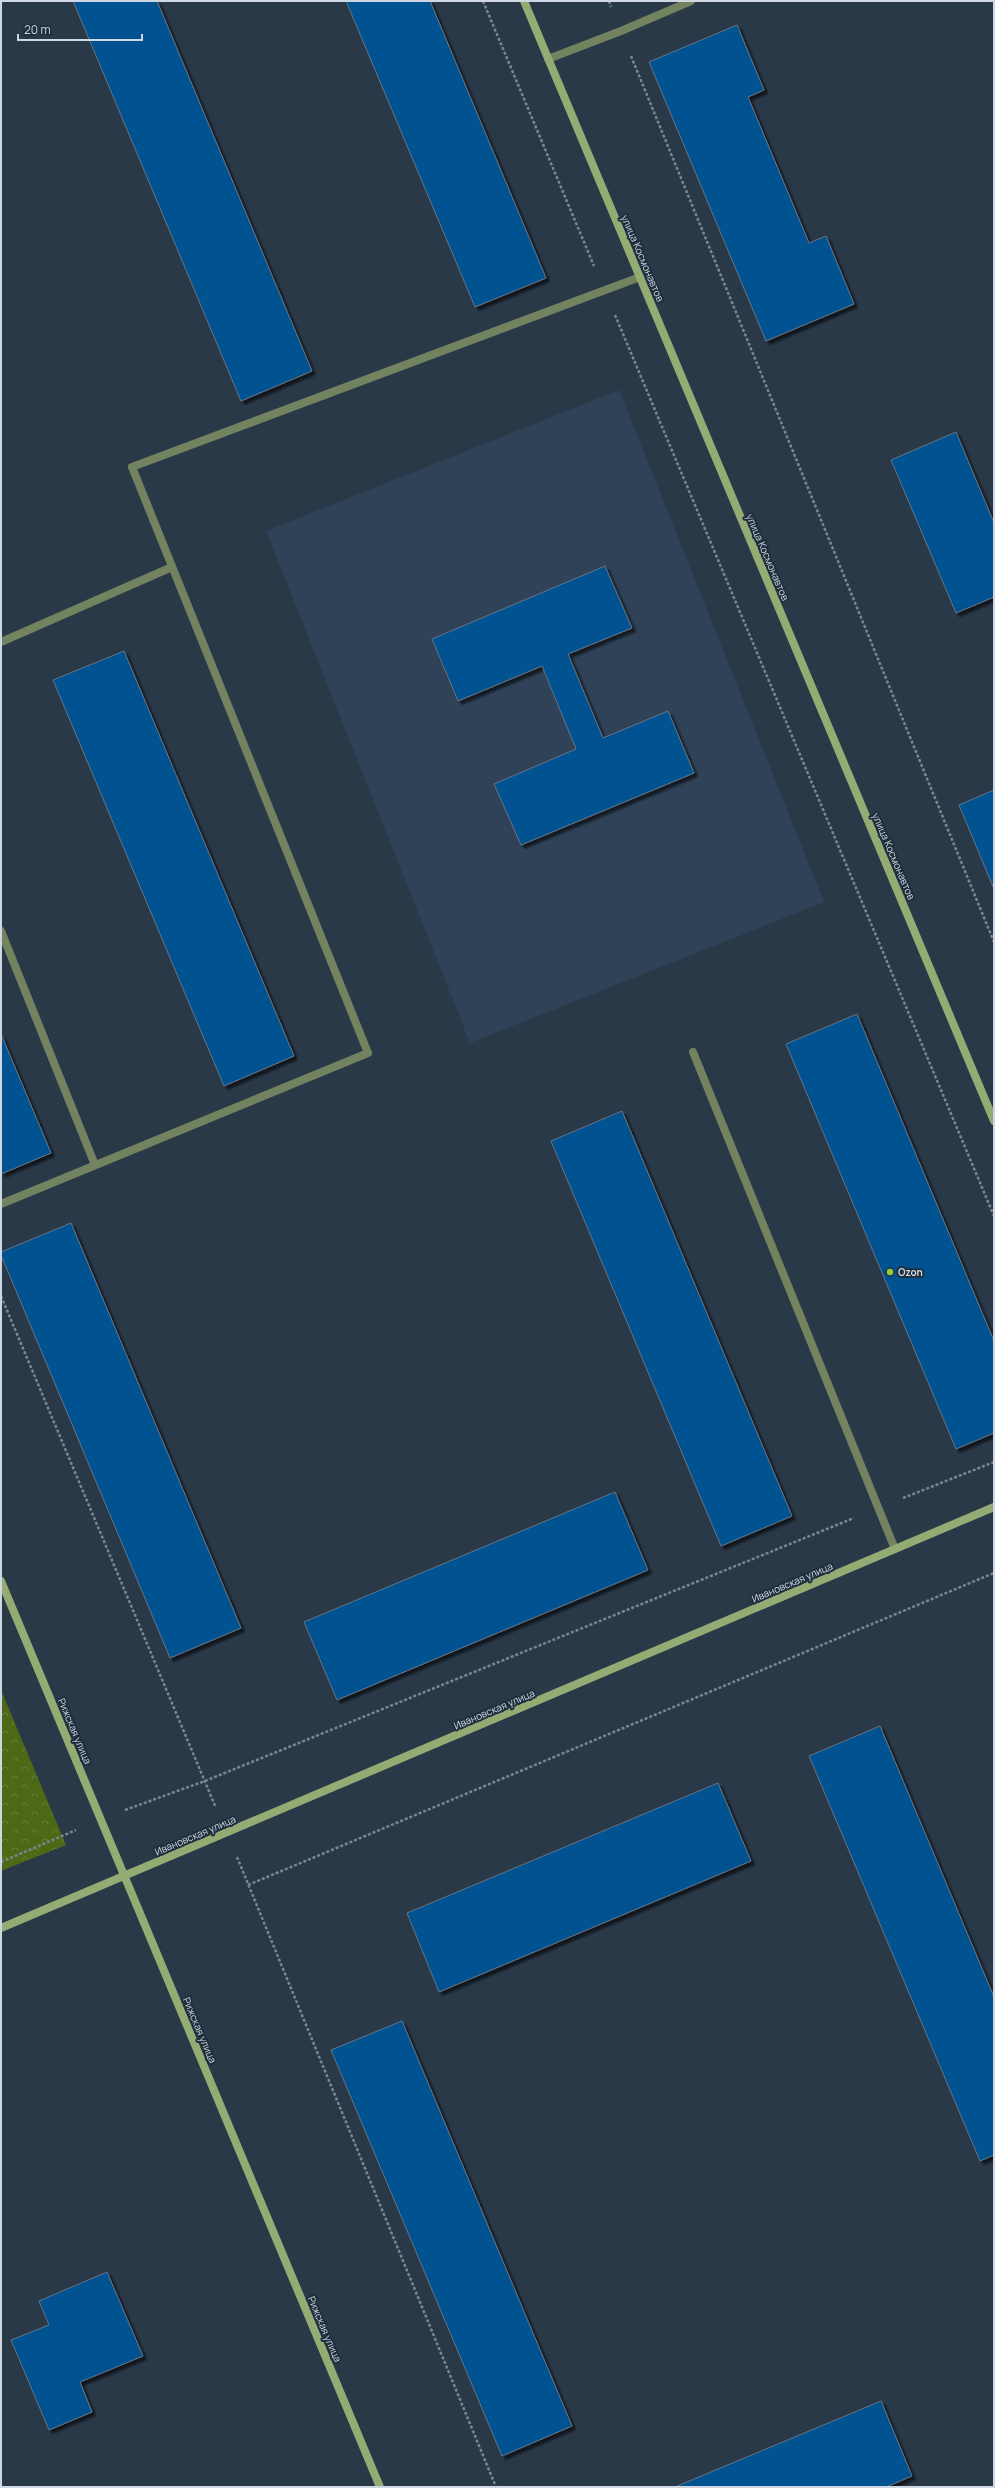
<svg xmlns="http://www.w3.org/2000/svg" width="995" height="2488" viewBox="0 0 995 2488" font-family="Manrope,sans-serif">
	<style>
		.built { fill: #2f4257 }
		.park { fill: url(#park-crowns) }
		.building { fill: #025290; stroke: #657587; filter: url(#shadow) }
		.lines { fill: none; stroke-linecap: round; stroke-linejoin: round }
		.path { stroke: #7a8793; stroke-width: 2.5; stroke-dasharray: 3 2; stroke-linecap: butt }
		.lane { stroke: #73825f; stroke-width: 8 }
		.secondary { stroke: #94ac73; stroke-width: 8 }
		.poi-dot { fill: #99cb36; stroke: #202f3e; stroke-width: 1.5 }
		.labels { text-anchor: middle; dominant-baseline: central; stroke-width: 4; stroke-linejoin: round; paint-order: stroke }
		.street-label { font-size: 10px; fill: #cfd8e2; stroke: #202f3e }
		.poi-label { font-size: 10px; font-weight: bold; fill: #cfd8e2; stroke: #202f3e; text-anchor: start }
	</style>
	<defs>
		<pattern id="park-crowns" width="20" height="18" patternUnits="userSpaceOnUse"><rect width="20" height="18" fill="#4d6915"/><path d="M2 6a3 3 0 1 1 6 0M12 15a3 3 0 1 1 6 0" fill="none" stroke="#667e37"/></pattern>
		<filter id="shadow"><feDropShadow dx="3.5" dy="3.5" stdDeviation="1" flood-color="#0009"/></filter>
	</defs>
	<rect width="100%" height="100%" fill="#2a3948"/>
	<path class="built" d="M619 390 824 902 470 1043 266 531Z"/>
	<path class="park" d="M1 1690 66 1845 1 1871Z"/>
	<path class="building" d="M73 1H157L312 371 241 401Z
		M346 1H430L546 278 475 307Z
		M737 25 764 90 748 97 809 243 826 236 854 304 766 341 649 62Z
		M956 432 994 523V597L956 613 891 460Z
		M605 566 632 628 568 654 603 738 668 711 694 773 521 845 494 784 576 749 542 666 458 701 432 639Z
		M124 651 294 1056 224 1086 53 680Z
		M994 790V889L959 805Z
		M857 1014 994 1341V1433L956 1449 786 1044Z
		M1 1034 51 1153 1 1174Z
		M622 1111 792 1516 721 1546 551 1141Z
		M71 1223 241 1628 170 1658 1 1255V1252Z
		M615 1492 648 1570 337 1700 304 1622Z
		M880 1726 994 1997V2155L980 2161 809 1756Z
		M718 1783 751 1861 439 1992 407 1913Z
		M402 2021 572 2426 502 2456 331 2050Z
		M107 2272 143 2356 80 2382 92 2412 49 2430 11 2340 49 2325 39 2301Z
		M881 2401 912 2476 886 2487H675Z"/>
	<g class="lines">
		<path class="path" d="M483 1 594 266
			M609 1 611 7
			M631 56 994 942
			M615 315 994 1216
			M1 1296 216 1808
			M903 1498 994 1462
			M125 1810 205 1781 854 1518
			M237 1857 496 2487
			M1 1862 76 1830
			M248 1885 994 1573"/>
		<path class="lane" d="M548 59 621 31 691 1
			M1 642 172 567
			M1 931 95 1165
			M693 1052 895 1549
			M1 1204 368 1053 132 467 640 277"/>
		<path class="secondary" d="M524 1 994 1121
			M1 1581 380 2487
			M1 1928 994 1507"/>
	</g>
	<circle class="poi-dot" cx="890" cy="1272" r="4"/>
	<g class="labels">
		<g class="street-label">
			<text transform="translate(643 258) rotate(67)">улица Космонавтов</text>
			<text transform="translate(768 557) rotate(67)">улица Космонавтов</text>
			<text transform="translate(894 856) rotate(67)">улица Космонавтов</text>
			<text transform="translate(792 1582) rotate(-23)">Ивановская улица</text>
			<text transform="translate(494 1709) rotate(-23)">Ивановская улица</text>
			<text transform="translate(75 1731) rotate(67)">Рижская улица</text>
			<text transform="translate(195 1835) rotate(-23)">Ивановская улица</text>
			<text transform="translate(200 2030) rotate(67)">Рижская улица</text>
			<text transform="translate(325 2329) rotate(67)">Рижская улица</text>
		</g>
		<g class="poi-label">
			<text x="898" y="1272">Ozon</text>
		</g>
	</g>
	<rect width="995" height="2488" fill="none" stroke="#cfd8e2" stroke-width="4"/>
	<path d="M18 34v6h124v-6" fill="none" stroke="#cfd8e2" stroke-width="2"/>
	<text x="24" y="34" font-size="12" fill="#cfd8e2" stroke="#202f3e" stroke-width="3" paint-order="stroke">20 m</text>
</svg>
